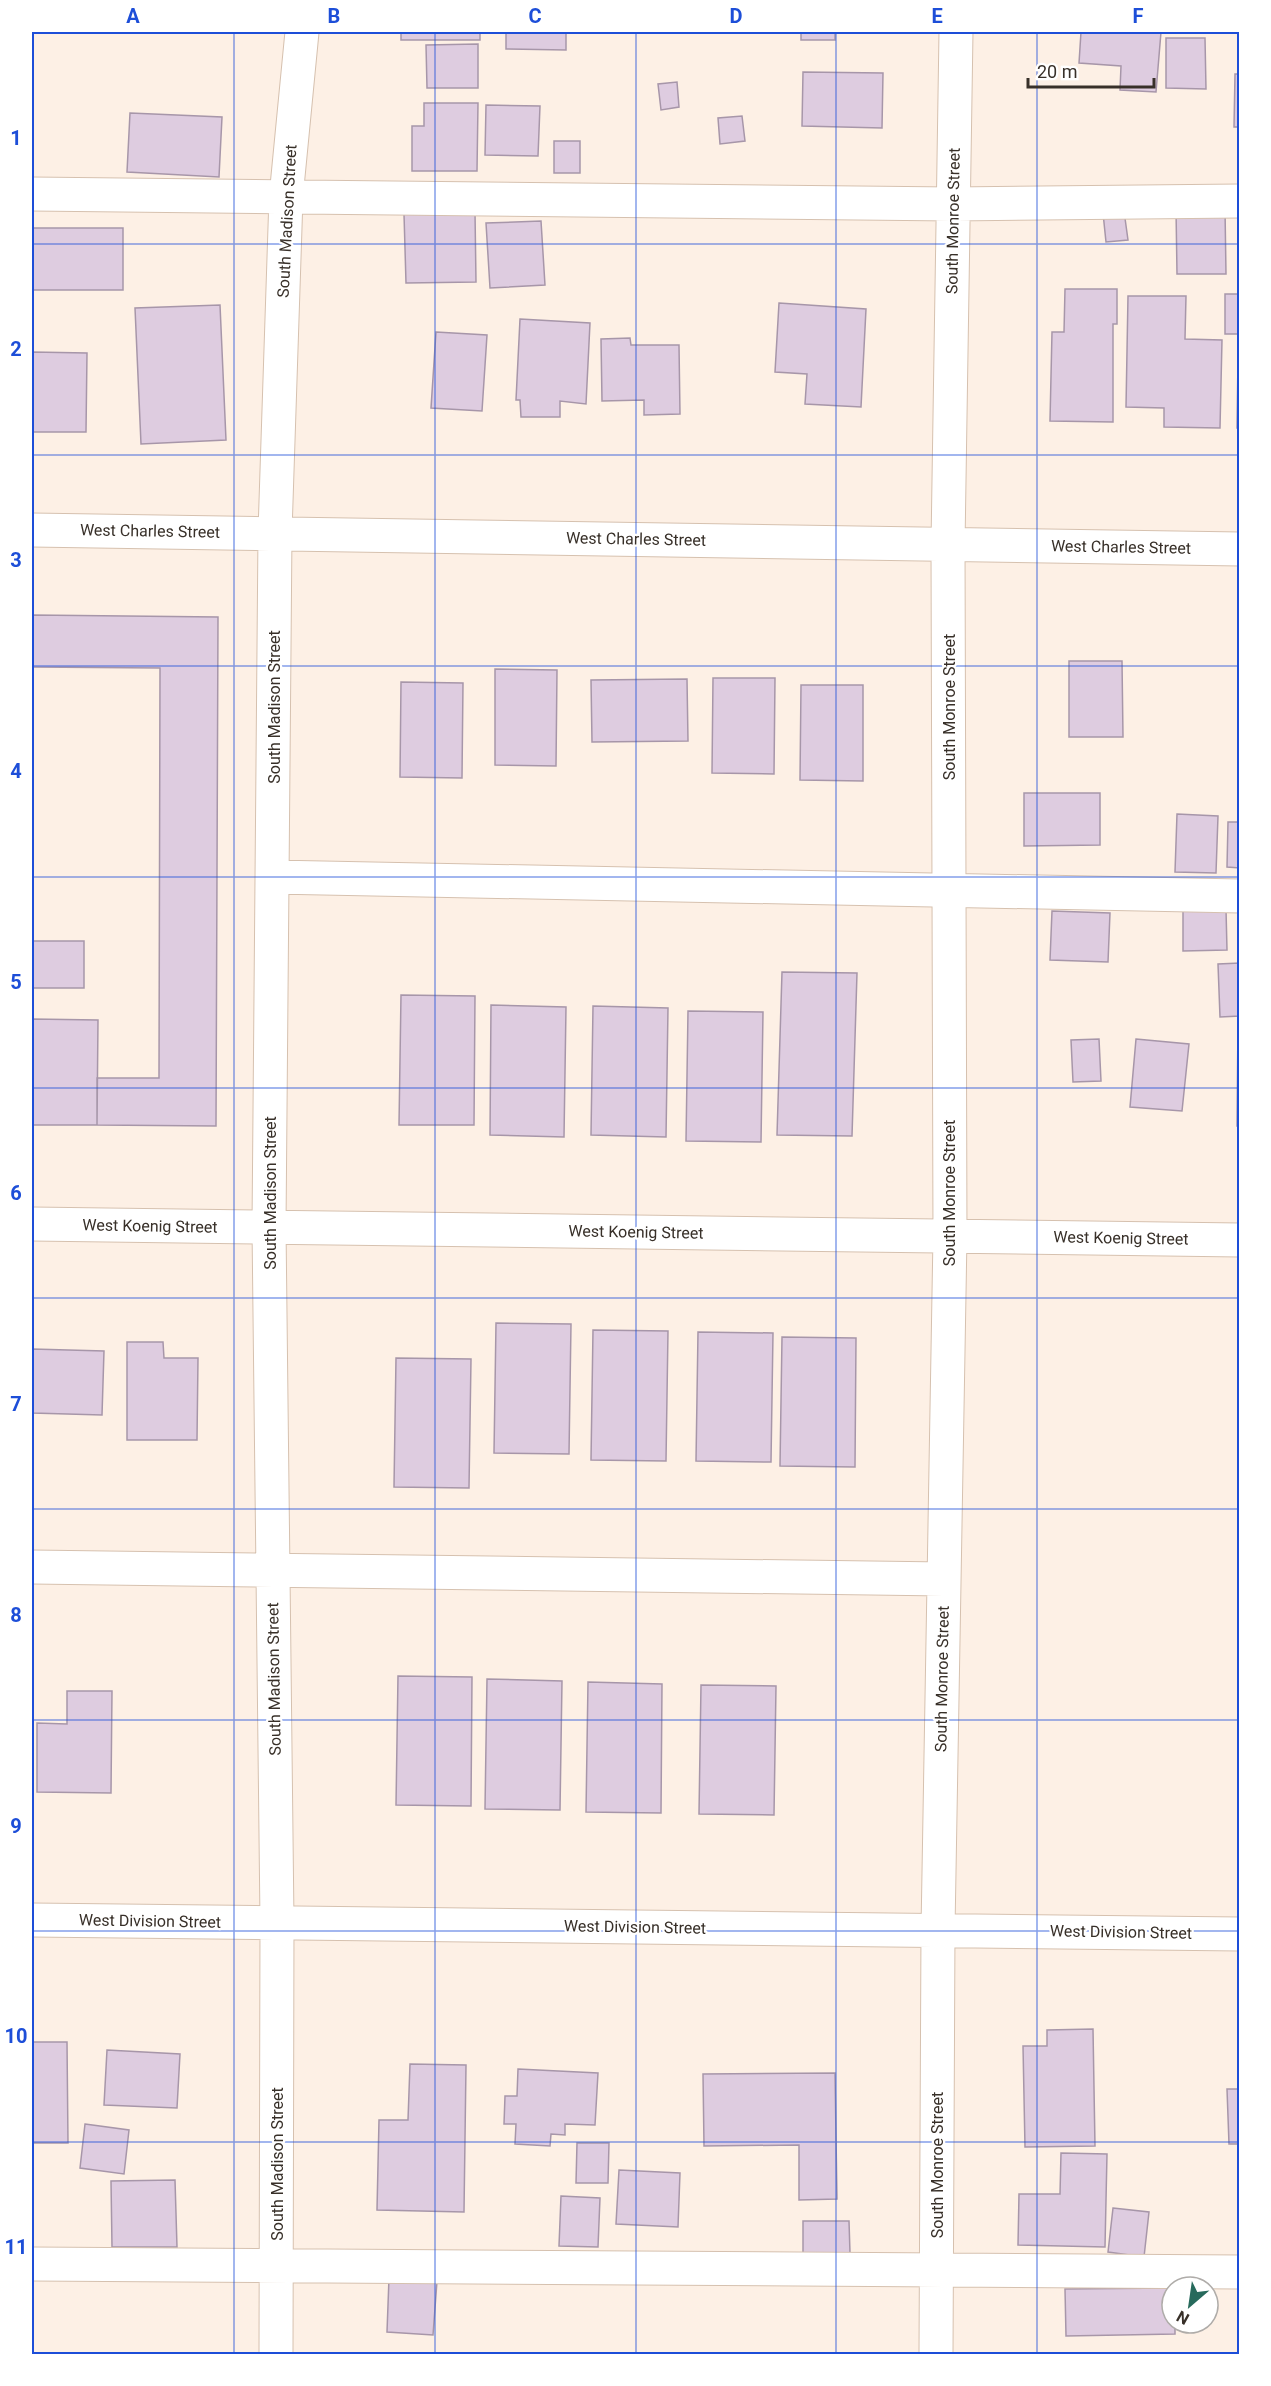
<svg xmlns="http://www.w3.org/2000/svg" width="1271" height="2386" viewBox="0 0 1271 2386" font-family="Roboto,sans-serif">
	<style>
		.building { fill: #decce0; stroke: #a796a9; stroke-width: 1.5 }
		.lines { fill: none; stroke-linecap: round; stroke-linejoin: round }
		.minor-casing { stroke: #d6c1af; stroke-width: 35 }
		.minor { stroke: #fff; stroke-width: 33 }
		.grid { fill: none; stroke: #1d4ed8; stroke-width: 1.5; stroke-opacity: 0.55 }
		.labels { text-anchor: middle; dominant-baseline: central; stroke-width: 4.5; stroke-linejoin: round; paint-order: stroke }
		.street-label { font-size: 16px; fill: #383029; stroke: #fff }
		.neatline { fill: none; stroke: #1d4ed8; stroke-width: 2 }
		.grid-label { font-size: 20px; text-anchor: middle; font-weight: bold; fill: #1d4ed8 }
	</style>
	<rect width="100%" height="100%" fill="#fdf0e5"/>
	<path class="building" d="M401 32H480V40H401Z
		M506 32H566V50L506 49Z
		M801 32H835V40H801Z
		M1081 32H1161L1156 92 1120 90 1121 66 1079 63Z
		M1166 38H1205L1206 89 1166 88Z
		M478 44V88H427L426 45Z
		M803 72 883 73 882 128 802 126Z
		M1235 74H1240V127H1234Z
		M677 82 679 107 661 110 658 84Z
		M424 103H478L477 171H412V126H424Z
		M486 105 540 106 538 156 485 155Z
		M130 113 222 117 219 177 127 172Z
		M742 116 745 141 720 144 718 118Z
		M554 141H580V173H554Z
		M1176 209H1225L1226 274H1177Z
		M1124 211 1128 240 1106 242 1103 213Z
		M475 212 476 282 406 283 404 214Z
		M541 221 545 285 490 288 486 223Z
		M32 228H123V290H32Z
		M1065 289H1117V324H1113V422L1050 421 1052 332H1064Z
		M1225 294H1240V334H1225Z
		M1128 296H1186L1185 339 1222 340 1220 428 1164 427V408L1126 407Z
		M779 303 866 309 861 407 805 404 807 374 775 372Z
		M220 305 226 440 141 444 135 308Z
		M520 319 590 323 586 404 560 401V417H521L520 400H516Z
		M436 332 487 335 482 411 431 408Z
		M630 338 631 345H679L680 414 644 415V400L602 401 601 339Z
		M32 352 87 353 86 432H32Z
		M1238 359H1240V428H1237Z
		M32 615 218 617 216 1126 97 1125V1078H159L160 668 32 667Z
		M1069 661H1122L1123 737H1069Z
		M495 669 557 670 556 766 495 765Z
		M713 678H775L774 774 712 773Z
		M687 679 688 741 592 742 591 680Z
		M401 682 463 683 462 778 400 777Z
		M801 685H863V781L800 780Z
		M1024 793H1100V845L1024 846Z
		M1177 814 1218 816 1216 873 1175 872Z
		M1228 822H1240V868L1227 867Z
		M1226 909 1227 950 1183 951V910Z
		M1052 911 1110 913 1108 962 1050 960Z
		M32 941H84V988H32Z
		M1240 963V1016L1220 1017 1218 964Z
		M782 972 857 973 852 1136 777 1135Z
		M401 995 475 996 474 1125H399Z
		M491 1005 566 1007 564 1137 490 1135Z
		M593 1006 668 1008 666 1137 591 1135Z
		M688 1011 763 1012 761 1142 686 1141Z
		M32 1019 98 1020 97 1125H32Z
		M1238 1022H1240V1126H1237Z
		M1099 1039 1101 1081 1073 1082 1071 1040Z
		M1136 1039 1189 1044 1182 1111 1130 1107Z
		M496 1323 571 1324 569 1454 494 1453Z
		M593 1330 668 1331 666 1461 591 1460Z
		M698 1332 773 1333 771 1462 696 1461Z
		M782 1337 856 1338 855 1467 780 1466Z
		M127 1342H163L164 1358H198L197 1440H127Z
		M32 1349 104 1351 102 1415 32 1413Z
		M396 1358 471 1359 469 1488 394 1487Z
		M398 1676 472 1677 471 1806 396 1805Z
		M487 1679 562 1681 560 1810 485 1809Z
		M588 1682 662 1684 661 1813 586 1812Z
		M701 1685 776 1686 774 1815 699 1814Z
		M67 1691H112L111 1793 37 1792V1723L67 1724Z
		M1093 2029 1095 2146 1025 2147 1023 2046H1047V2030Z
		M32 2042H67L68 2143H32Z
		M107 2050 180 2054 177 2108 104 2105Z
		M1238 2055H1240V2144H1229L1227 2089H1239Z
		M410 2064 466 2065 464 2212 377 2210 379 2120H408Z
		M518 2069 598 2073 595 2125 565 2124V2135L551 2134 550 2146 515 2144 516 2124H504L505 2096H517Z
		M835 2073 837 2199 799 2200V2145L704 2146 703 2074Z
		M85 2124 129 2130 124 2174 80 2168Z
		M577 2143H609L608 2183H576Z
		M1061 2153 1107 2154 1105 2247 1018 2245 1019 2194H1060Z
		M619 2170 680 2173 678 2227 616 2224Z
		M175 2180 177 2247H112L111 2181Z
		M561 2196 600 2198 598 2247 559 2246Z
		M1113 2208 1149 2212 1144 2257 1108 2252Z
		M803 2221H849L850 2253H803Z
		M389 2278 437 2281 433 2335 387 2332Z
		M1172 2288V2323H1175V2334L1066 2336 1065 2289Z"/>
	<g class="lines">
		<g class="minor-casing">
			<path id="minor" d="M32 194 953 204 1240 201
				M32 530 1240 549
				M273 877 1240 896
				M32 1224 1240 1240
				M32 1567 944 1579
				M32 1920 1240 1934
				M32 2264 1240 2272
				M276 2354 277 1922 269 1227 275 532 286 197 302 32
				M936 2354 938 1930 950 1236 948 545 956 32"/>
		</g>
		<use href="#minor" class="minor"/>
	</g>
	<path class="grid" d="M234 32V2354M435 32V2354M636 32V2354M836 32V2354M1037 32V2354M32 244H1240M32 455H1240M32 666H1240M32 877H1240M32 1088H1240M32 1298H1240M32 1509H1240M32 1720H1240M32 1931H1240M32 2142H1240"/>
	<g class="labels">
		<g class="street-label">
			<text transform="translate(287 221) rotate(-87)">South Madison Street</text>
			<text transform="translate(953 221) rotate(-89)">South Monroe Street</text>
			<text transform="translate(150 531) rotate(1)">West Charles Street</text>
			<text transform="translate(636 539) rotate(1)">West Charles Street</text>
			<text transform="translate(1121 547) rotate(1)">West Charles Street</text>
			<text transform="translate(274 707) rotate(-90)">South Madison Street</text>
			<text transform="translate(949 707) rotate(-90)">South Monroe Street</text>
			<text transform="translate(270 1193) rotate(-90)">South Madison Street</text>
			<text transform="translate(949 1193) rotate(-90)">South Monroe Street</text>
			<text transform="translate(150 1226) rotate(1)">West Koenig Street</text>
			<text transform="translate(636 1232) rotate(1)">West Koenig Street</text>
			<text transform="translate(1121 1238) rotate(1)">West Koenig Street</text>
			<text transform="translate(274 1679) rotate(-91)">South Madison Street</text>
			<text transform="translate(942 1679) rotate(-89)">South Monroe Street</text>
			<text transform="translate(150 1921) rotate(1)">West Division Street</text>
			<text transform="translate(635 1927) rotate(1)">West Division Street</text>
			<text transform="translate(1121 1932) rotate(1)">West Division Street</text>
			<text transform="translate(277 2164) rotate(-90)">South Madison Street</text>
			<text transform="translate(937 2165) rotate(-90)">South Monroe Street</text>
		</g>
	</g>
	<rect width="1271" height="2386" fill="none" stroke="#ffffff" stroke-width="66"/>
	<g transform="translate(1190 2305) rotate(209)"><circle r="28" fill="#ffffff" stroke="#afaca9" stroke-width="1.5"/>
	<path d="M0-4.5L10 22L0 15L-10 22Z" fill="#276a5c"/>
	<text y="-9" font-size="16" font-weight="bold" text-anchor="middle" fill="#383029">N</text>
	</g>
	<path d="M1028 78v9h126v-9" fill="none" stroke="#383029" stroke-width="3"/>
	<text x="1037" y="78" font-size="18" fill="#383029" stroke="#ffffff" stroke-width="4.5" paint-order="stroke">20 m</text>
	<rect x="33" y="33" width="1205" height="2320" class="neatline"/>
	<g class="grid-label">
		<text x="133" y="23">A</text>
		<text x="334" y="23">B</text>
		<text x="535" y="23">C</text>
		<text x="736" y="23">D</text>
		<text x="937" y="23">E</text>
		<text x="1138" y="23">F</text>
		<text x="16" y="145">1</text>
		<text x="16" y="356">2</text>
		<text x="16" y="567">3</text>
		<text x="16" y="778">4</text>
		<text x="16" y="989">5</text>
		<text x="16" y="1200">6</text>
		<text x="16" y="1411">7</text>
		<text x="16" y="1622">8</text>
		<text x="16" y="1833">9</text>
		<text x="16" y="2043">10</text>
		<text x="16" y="2254">11</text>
	</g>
</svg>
